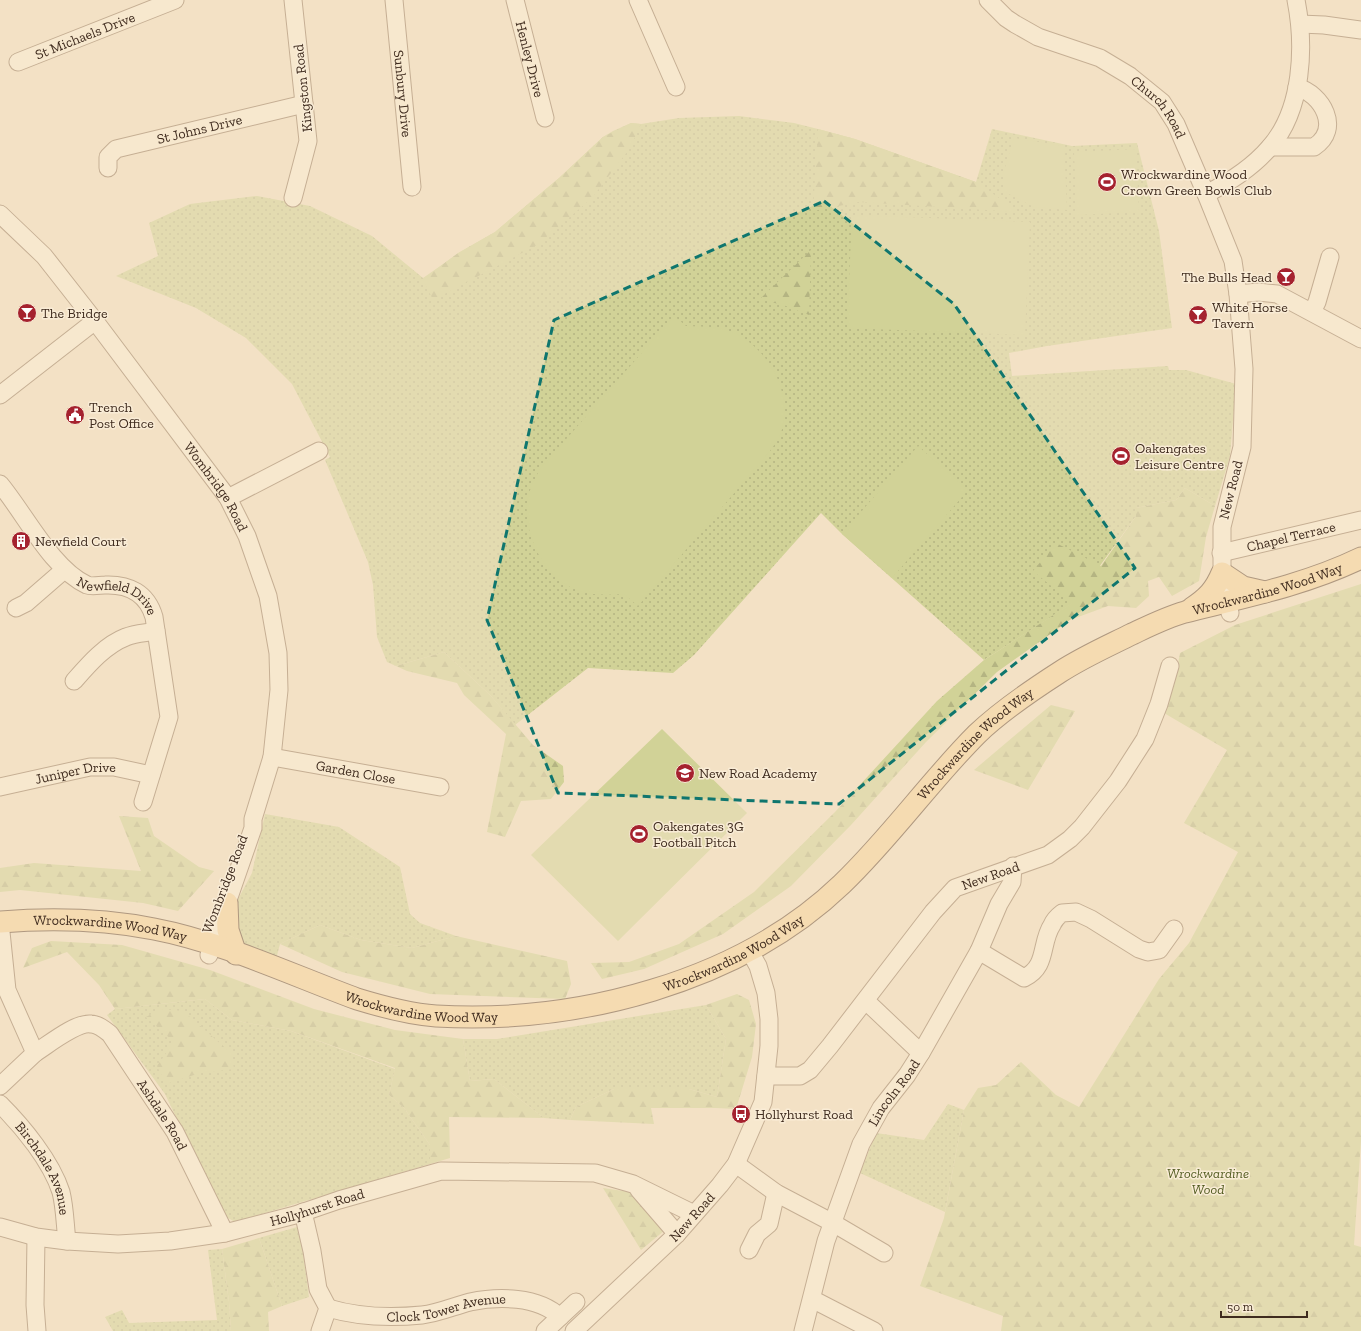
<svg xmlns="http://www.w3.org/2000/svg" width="1361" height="1331" viewBox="0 0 1361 1331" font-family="'Zilla Slab',serif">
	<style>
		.grass { fill: url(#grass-dots) }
		.forest { fill: url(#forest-firs) }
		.pitch { fill: #d1d297 }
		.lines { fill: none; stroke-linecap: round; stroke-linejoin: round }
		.minor-casing { stroke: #907159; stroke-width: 19 }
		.major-casing { stroke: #5e3f2d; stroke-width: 23 }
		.minor { stroke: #fcefda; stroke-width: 17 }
		.major { stroke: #f8d29a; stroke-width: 21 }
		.marked { fill: none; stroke: #0f766e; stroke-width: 3; stroke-dasharray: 8 5; stroke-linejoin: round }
		.labels { text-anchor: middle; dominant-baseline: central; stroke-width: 3; stroke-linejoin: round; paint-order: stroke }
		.street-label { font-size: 14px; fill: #3f2b1e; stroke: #f9ecd6 }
		.poi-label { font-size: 14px; fill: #3f2b1e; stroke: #f9ecd6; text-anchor: start }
		.park-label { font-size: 14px; font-style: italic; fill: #545d23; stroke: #f9ecd6 }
	</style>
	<defs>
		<pattern id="grass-dots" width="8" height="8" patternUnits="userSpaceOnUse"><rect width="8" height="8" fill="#d1d297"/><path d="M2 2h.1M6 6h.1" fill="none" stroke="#b4b482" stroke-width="1.8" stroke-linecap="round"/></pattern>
		<pattern id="forest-firs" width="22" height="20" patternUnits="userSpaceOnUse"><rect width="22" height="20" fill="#d1d297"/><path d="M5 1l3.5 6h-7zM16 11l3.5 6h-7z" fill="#b4b482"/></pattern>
	</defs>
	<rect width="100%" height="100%" fill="#f3e1c5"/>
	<path class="grass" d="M739 116 794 123 818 129 855 139 976 182 992 129 1072 146 1137 143 1159 231 1172 328 1047 346 1009 353 1012 376 1168 366 1169 370H1186L1236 384 1230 456 1215 506 1185 488 1176 500 1136 508V516L1073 603 984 660 842 534 821 513 694 655 673 673 588 668 515 725 491 696 444 652 396 666 387 662 377 637 373 585 368 562 325 460 330 457 292 384 246 338 196 308 116 276 158 256 149 223 190 204 257 196 310 206 372 236 423 278 462 251 495 232 559 178 603 137 613 131 631 123 641 124 679 118Z
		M265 814 339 827 400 867 410 914 420 923 456 936 412 948 361 940 320 925 280 944 275 963 247 949 235 931 236 903 252 873Z
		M205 999 232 1020 291 1031 395 1069 389 1095 404 1108 430 1145V1164L235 1222 223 1215 165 1094 107 1015 115 1009Z
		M706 1005 726 1039 717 1097 689 1089H614L576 1107 570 1120 544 1118 494 1079 470 1081 463 1039H497Z
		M948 1104 964 1110 945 1212 860 1173 876 1133 924 1140Z
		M297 1227 302 1246 309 1297 282 1306 259 1238Z
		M222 1249 229 1302 231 1331H113L105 1317 122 1310 129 1323 217 1320 208 1250Z"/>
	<path class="forest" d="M631 123 641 124 630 148 592 198 537 245 433 300 423 279 458 253 495 232 559 178 603 137Z
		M818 129 855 139 976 182 1019 212 859 202 813 211Z
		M811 250 809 315 786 306 760 299Z
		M1185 488 1215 506 1206 537 1199 581 1172 596 1159 577 1148 581 1149 596 1136 608 1108 606 1070 620 997 672 926 742 851 825 791 886 723 934 644 969 602 979 591 963 629 962 679 944 754 892 835 812 937 701 984 660 1072 603 1033 571 1056 543 1101 566 1136 516V508L1176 500Z
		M1361 584V1141L1354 1245 1361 1247V1331H1001L1003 1316 920 1286 944 1218 964 1110 978 1088 996 1085 1021 1062 1056 1095 1079 1107 1159 979 1189 943 1238 852 1184 823 1227 750 1164 713 1175 680 1180 653 1235 625Z
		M444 652 491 696 533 745 563 766 564 782 551 799 521 801 505 837 487 832 506 734 464 695 457 683 407 671 396 666Z
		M1051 705 1075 711 1028 790 974 770Z
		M119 816 148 818 154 836 199 867 214 871 178 911 143 903 20 890 0 892V868L34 863 141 871Z
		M320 925 361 940 412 948 456 936 567 961 571 984 565 999 430 994 342 972 280 944Z
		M51 941 122 945 210 970 314 1009 395 1030 463 1039 470 1081 494 1079 544 1118 449 1117 450 1158 430 1164V1145L404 1108 389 1095 395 1068 291 1031 232 1020 205 999 115 1009 99 985 67 952 23 968 32 948Z
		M737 994 749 1000 756 1024 752 1057 736 1109 716 1108H651L654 1124 570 1120 576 1107 614 1089H689L717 1097 726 1039 706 1005Z
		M161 1009 183 1011 231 1053 234 1069 200 1073 166 1084 157 1066 174 1042 146 1017Z
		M603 1188 630 1192 665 1230 641 1250Z
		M259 1238 282 1306 268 1312 269 1331H231L229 1302 222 1249Z"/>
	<path class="pitch" d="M1014 138 1064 146 1067 210 1034 207 1003 191V174Z
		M1136 149 1139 212 1077 215 1074 152Z
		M852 215 1030 222 1025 335 847 328Z
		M674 316 686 326C702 327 722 326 737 334 766 350 787 383 784 417 783 422 783 428 781 432 779 439 774 445 770 451L638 606 624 594C606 595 589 596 572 588 543 575 524 534 527 503 528 491 535 479 540 469Z
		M918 446 968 490 892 578 842 534Z
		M662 729 747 813 618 941 531 855Z"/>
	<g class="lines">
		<g class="minor-casing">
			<g id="minor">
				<path id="s1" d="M394 0 412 187"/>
				<path id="s2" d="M515 0 545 118"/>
				<path d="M638 0 676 87"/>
				<path id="s3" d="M988 0 1006 18 1015 24 1038 37 1100 58 1130 76 1162 102 1176 124 1206 194 1233 261 1238 294 1244 369 1242 447 1222 527V573L1230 613"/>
				<path d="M1300 24 1324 25 1361 30"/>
				<path id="s4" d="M18 62 175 0"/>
				<path d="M1270 147H1314C1342 129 1322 94 1297 87"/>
				<path id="s5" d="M108 168V157L116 149 304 104"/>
				<path d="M1206 194C1230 182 1253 167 1270 147 1303 109 1305 46 1296 0"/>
				<path d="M293 198 308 141 293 0"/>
				<path id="s6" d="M0 214 44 256 95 321 228 498 247 536 268 596 278 653 279 690 272 757 253 819V828L209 955"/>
				<path d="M1238 294 1258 292 1277 294 1361 339"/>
				<path d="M1312 312 1317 302 1330 257"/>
				<path d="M0 395 95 321"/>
				<path id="s7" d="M0 484C25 514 52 569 87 585 92 587 100 585 105 585 129 584 147 593 154 617L169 717 143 802"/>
				<path d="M228 498 319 451"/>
				<path id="s8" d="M1221 553 1361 520"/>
				<path d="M16 608 26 603 64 570"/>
				<path d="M74 681C88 665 105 645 126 637 135 633 146 633 156 631"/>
				<path id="s9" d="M272 757 440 787"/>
				<path id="s10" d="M0 787 90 767H114L151 775"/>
				<path d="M979 951 1024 978C1048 967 1040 943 1052 925 1054 920 1058 916 1062 913L1076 912 1091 919 1139 949 1148 952 1159 950 1174 929"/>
				<path d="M866 1001 921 1053"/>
				<path id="s11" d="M35 1053C48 1045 76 1022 91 1024 98 1024 105 1030 110 1034L175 1132 225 1233"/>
				<path id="s12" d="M766 1076H800L810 1070 830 1046 933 912 955 888 1048 855 1070 839 1082 827 1118 781 1145 739 1159 704 1170 666"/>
				<path d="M0 1086 35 1053 7 990 1 932"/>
				<path id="s13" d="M0 1104C23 1127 51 1161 61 1192 65 1208 65 1225 67 1241"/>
				<path d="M736 1164 776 1193 833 1223 884 1253"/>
				<path d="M639 1190 677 1234"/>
				<path d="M303 1212 312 1251 318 1289 328 1308 320 1331"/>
				<path id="s14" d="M0 1227 36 1237 67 1241 118 1244 170 1241 225 1233 295 1215 339 1200 441 1171 595 1173 633 1184 694 1214"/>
				<path d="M36 1237 35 1305 37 1331"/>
				<path d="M749 1250 757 1234 769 1224 776 1193"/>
				<path d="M812 1299 874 1331"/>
				<path id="s15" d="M328 1308C358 1317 391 1318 422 1315 439 1313 454 1306 470 1302 498 1296 538 1296 560 1317"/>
				<path d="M545 1331 576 1302"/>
				<path id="s16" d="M574 1331 677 1234 720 1185 736 1164 763 1102 769 1046V1019L766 993 758 966 749 950"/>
				<path id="s17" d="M803 1331 826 1241 861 1144 881 1108 907 1075 921 1053 979 951 999 904 1012 882 1013 866"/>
			</g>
		</g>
		<g class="major-casing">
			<g id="major">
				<path d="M1192 608C1207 598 1215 590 1222 573L1243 587 1265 592"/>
				<path d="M227 903 228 930 236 954"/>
				<path id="s18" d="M0 922C51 918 103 919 154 929 222 942 292 975 357 999 383 1007 409 1014 436 1016 576 1024 739 983 842 884 891 837 930 781 977 734 1002 710 1032 690 1060 672 1083 657 1108 646 1132 634 1149 626 1167 617 1185 612 1245 597 1305 585 1361 558"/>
			</g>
		</g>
		<use href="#minor" class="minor"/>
		<use href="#major" class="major"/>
	</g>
	<path d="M0 0H1361V1331H0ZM824 201 954 304 1135 568 839 804 558 793 487 620 554 320Z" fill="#f3e1c5" fill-opacity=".55" fill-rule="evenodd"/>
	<path class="marked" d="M824 201 954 304 1135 568 839 804 558 793 487 620 554 320Z"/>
	<defs>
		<g id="stadium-disc" transform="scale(1)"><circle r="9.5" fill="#a5222f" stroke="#f9ecd6"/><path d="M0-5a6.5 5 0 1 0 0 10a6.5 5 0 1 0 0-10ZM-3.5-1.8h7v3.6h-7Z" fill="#fff"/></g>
		<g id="bar-disc" transform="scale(1)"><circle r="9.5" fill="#a5222f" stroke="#f9ecd6"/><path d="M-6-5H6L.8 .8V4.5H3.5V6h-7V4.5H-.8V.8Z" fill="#fff"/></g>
		<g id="civic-disc" transform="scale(1)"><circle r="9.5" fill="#a5222f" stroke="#f9ecd6"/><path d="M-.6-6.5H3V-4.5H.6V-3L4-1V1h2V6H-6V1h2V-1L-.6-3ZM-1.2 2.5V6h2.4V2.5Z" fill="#fff"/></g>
		<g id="building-disc" transform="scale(1)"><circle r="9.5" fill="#a5222f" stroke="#f9ecd6"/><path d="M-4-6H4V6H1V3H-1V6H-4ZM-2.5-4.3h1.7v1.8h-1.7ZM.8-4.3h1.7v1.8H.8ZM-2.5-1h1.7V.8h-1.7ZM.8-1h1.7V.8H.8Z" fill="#fff"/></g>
		<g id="school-disc" transform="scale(1)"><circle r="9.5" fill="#a5222f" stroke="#f9ecd6"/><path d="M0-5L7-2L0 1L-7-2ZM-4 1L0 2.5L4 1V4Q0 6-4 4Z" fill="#fff"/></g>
		<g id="bus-disc" transform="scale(1)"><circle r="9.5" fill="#a5222f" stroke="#f9ecd6"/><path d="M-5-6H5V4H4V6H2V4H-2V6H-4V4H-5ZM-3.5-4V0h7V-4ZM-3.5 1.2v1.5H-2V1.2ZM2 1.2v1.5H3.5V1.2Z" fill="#fff"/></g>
	</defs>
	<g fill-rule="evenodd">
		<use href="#stadium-disc" x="1107" y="182"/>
		<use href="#bar-disc" x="1286" y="277"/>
		<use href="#bar-disc" x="27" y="313"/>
		<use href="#bar-disc" x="1198" y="315"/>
		<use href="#civic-disc" x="75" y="415"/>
		<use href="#stadium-disc" x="1121" y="456"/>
		<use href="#building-disc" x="21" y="541"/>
		<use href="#school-disc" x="685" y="773"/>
		<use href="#stadium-disc" x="639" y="834"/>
		<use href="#bus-disc" x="741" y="1114"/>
	</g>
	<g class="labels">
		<g class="street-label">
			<text stroke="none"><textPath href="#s4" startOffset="72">St Michaels Drive</textPath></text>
			<text stroke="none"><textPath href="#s2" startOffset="61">Henley Drive</textPath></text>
			<text transform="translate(303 88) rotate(-96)">Kingston Road</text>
			<text stroke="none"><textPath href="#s1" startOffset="94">Sunbury Drive</textPath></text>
			<text stroke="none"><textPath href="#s3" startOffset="206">Church Road</textPath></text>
			<text stroke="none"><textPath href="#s5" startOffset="108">St Johns Drive</textPath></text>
			<text stroke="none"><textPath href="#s6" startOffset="349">Wombridge Road</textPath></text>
			<text transform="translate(1231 490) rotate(-76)">New Road</text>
			<text stroke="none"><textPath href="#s8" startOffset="72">Chapel Terrace</textPath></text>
			<text stroke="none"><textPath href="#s18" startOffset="1419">Wrockwardine Wood Way</textPath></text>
			<text stroke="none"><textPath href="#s7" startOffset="169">Newfield Drive</textPath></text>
			<text stroke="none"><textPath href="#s18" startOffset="1083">Wrockwardine Wood Way</textPath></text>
			<text stroke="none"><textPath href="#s9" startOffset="85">Garden Close</textPath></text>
			<text stroke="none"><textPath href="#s10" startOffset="77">Juniper Drive</textPath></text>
			<text stroke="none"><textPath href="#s12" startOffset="316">New Road</textPath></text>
			<text transform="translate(225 884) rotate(-69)">Wombridge Road</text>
			<text stroke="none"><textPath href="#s18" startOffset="111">Wrockwardine Wood Way</textPath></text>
			<text stroke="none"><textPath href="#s18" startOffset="759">Wrockwardine Wood Way</textPath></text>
			<text stroke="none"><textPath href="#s18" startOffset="435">Wrockwardine Wood Way</textPath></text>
			<text stroke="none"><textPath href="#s17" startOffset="257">Lincoln Road</textPath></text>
			<text stroke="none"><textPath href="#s11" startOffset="182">Ashdale Road</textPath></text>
			<text stroke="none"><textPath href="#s13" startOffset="79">Birchdale Avenue</textPath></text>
			<text stroke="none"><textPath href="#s14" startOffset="323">Hollyhurst Road</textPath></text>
			<text stroke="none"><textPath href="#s16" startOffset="164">New Road</textPath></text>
			<text stroke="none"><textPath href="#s15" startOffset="120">Clock Tower Avenue</textPath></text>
		</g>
		<g class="poi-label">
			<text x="1121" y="174">Wrockwardine Wood<tspan x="1121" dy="16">Crown Green Bowls Club</tspan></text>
			<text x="1272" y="277" text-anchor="end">The Bulls Head</text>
			<text x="1212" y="307">White Horse<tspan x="1212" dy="16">Tavern</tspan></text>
			<text x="41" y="313">The Bridge</text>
			<text x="89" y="407">Trench<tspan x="89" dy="16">Post Office</tspan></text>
			<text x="1135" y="448">Oakengates<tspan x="1135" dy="16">Leisure Centre</tspan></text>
			<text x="35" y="541">Newfield Court</text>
			<text x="699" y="773">New Road Academy</text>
			<text x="653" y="826">Oakengates 3G<tspan x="653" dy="16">Football Pitch</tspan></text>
			<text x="755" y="1114">Hollyhurst Road</text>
		</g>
		<g class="park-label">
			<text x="1208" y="1173">Wrockwardine<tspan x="1208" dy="16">Wood</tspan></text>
		</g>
	</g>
	<path d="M1221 1311v6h86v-6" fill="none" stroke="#3f2b1e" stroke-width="2"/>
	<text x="1227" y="1311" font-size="12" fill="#3f2b1e" stroke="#f9ecd6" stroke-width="3" paint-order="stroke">50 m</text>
</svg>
